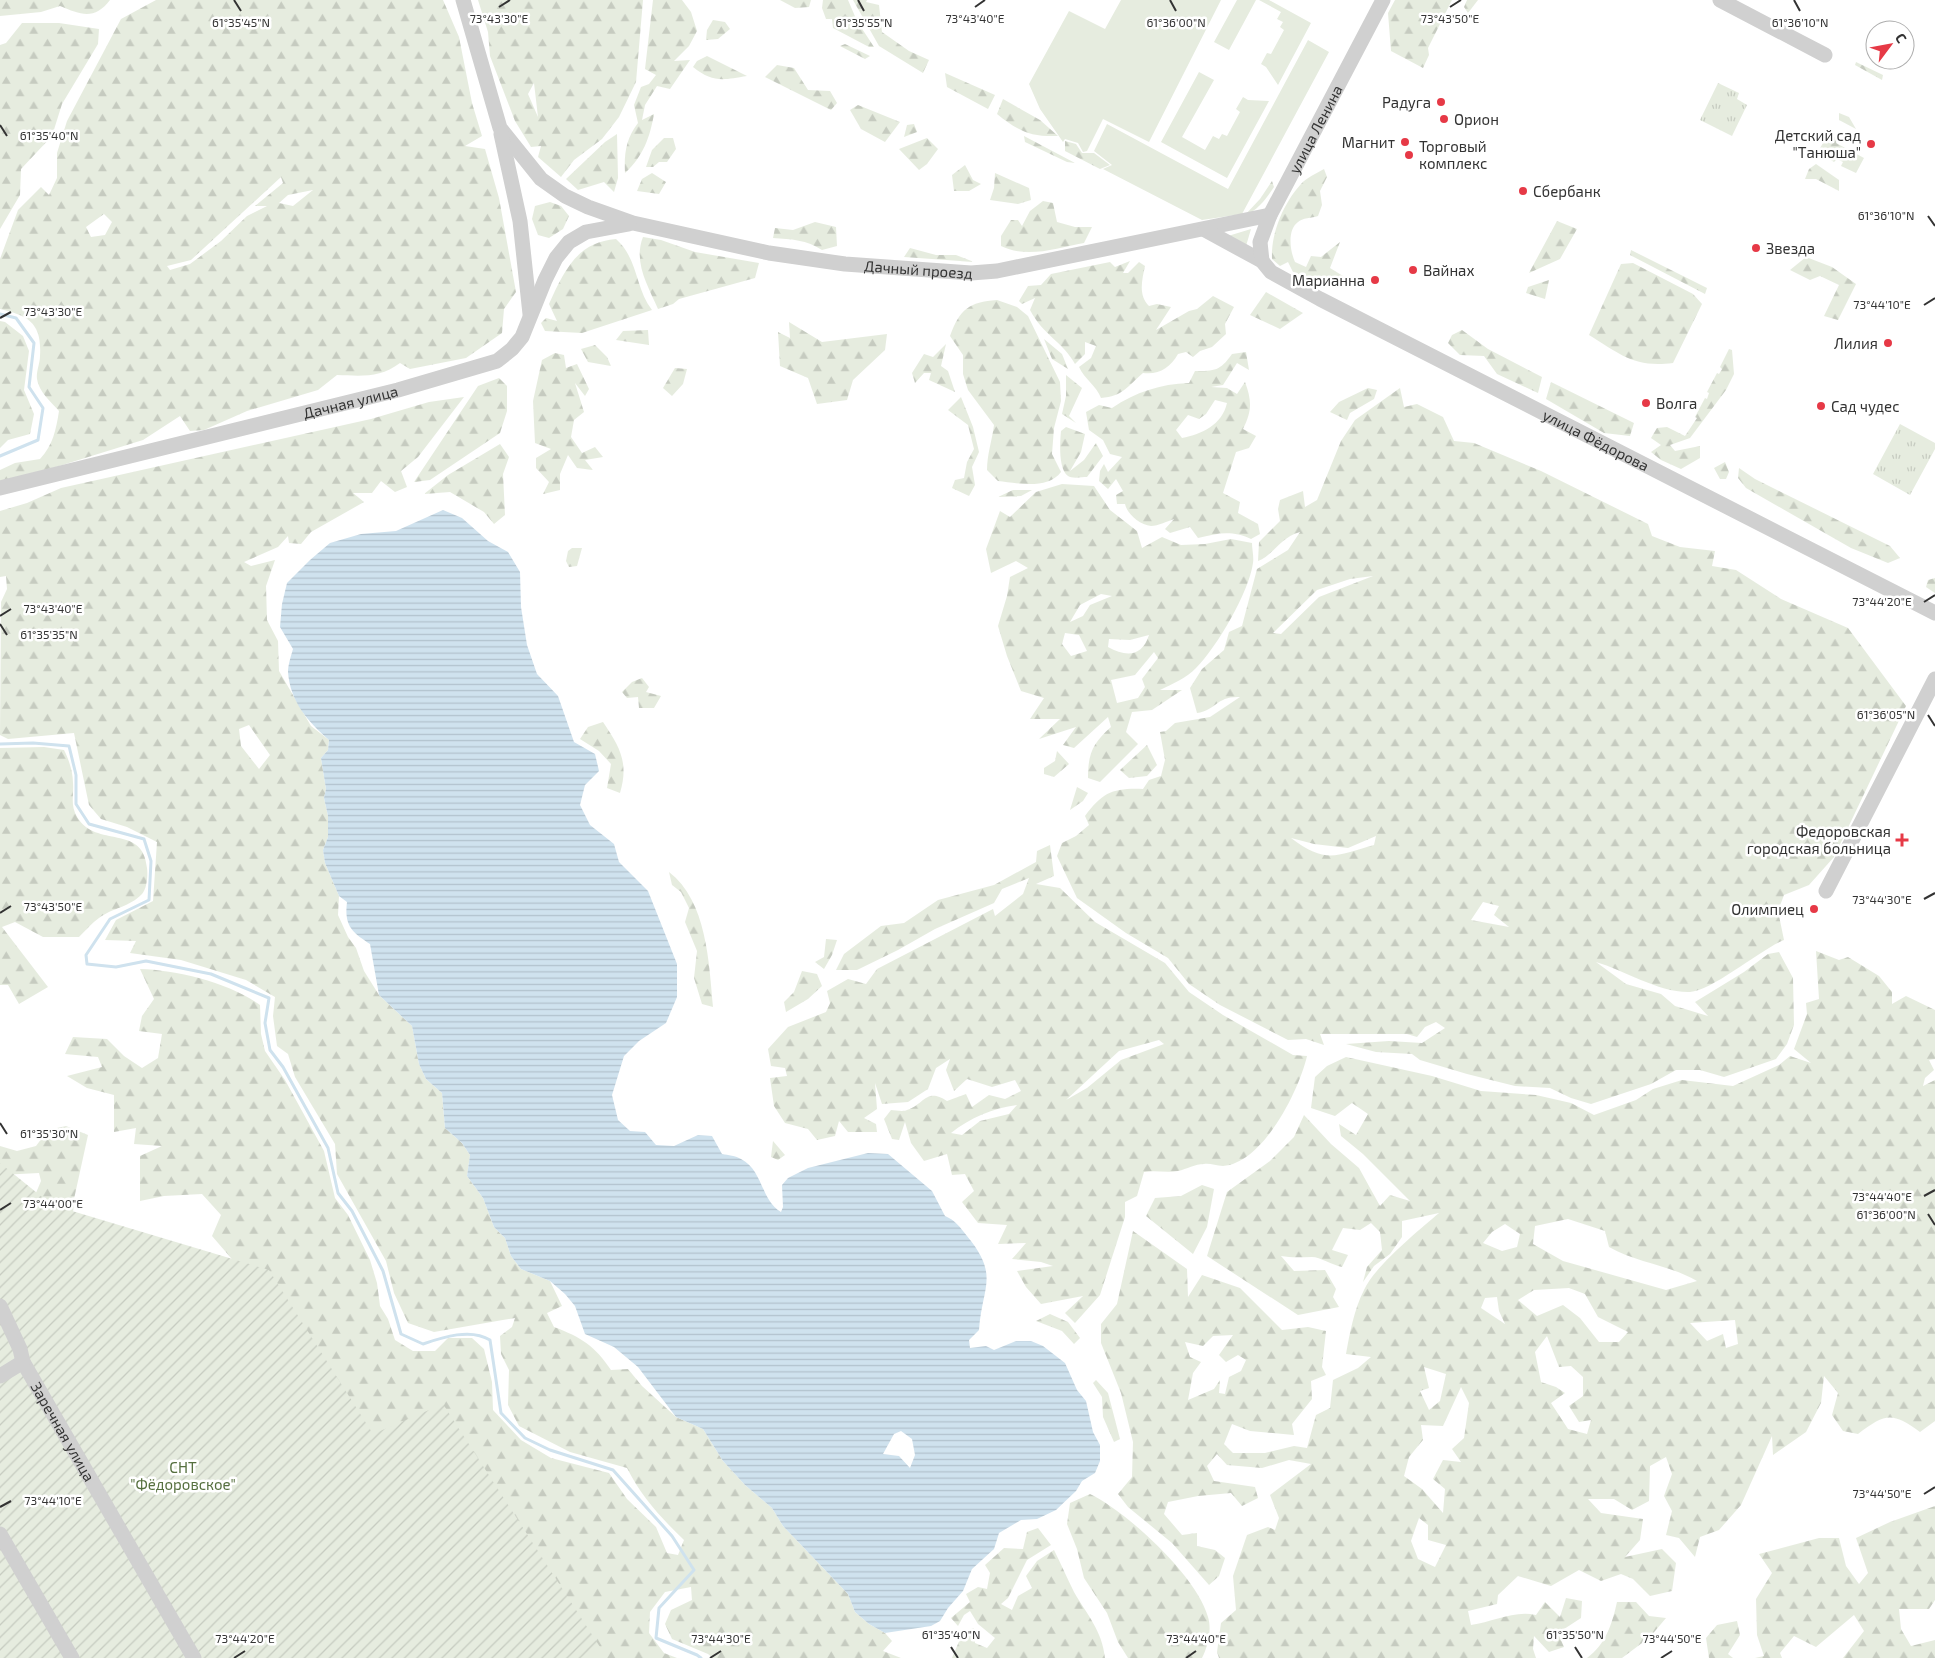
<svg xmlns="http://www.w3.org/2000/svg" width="1935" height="1658" viewBox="0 0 1935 1658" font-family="'Exo 2',sans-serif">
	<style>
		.grass { fill: #e6ecdf }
		.forest { fill: url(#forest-firs); fill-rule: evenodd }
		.park { fill: url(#park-tufts) }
		.garden { fill: url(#garden-furrows) }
		.water { fill: url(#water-rules); fill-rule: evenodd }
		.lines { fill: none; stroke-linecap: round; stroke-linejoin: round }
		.stream { stroke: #cfe2ee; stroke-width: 3 }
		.minor { stroke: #d0d0d0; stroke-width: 15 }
		.ticks { fill: none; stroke: #333; stroke-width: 2 }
		.poi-dot { fill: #e63946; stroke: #fff; stroke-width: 2 }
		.labels { text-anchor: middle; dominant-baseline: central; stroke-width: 5; stroke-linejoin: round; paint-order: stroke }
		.poi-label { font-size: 15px; fill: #333; stroke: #fff; text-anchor: end }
		.street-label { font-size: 15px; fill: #333; stroke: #fff }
		.park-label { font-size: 15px; fill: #56703f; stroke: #fff }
		.ticks-label { font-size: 12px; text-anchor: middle; fill: #333; stroke: #fff; stroke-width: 5; stroke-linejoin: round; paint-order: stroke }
	</style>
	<defs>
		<pattern id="forest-firs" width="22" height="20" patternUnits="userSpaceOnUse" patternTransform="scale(1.25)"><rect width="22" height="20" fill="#e6ecdf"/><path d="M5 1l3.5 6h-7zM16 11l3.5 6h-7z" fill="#c6cbc0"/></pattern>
		<pattern id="park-tufts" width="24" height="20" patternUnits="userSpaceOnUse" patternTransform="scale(1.25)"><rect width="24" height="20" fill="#e6ecdf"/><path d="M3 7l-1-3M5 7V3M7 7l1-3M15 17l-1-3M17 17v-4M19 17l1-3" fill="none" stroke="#c6cbc0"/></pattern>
		<pattern id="garden-furrows" width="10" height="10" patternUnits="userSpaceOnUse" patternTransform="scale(1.25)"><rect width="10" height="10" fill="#e6ecdf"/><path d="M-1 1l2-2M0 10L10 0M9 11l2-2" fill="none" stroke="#c6cbc0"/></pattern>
		<pattern id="water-rules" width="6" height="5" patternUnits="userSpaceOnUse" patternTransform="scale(1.25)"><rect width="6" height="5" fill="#cfe2ee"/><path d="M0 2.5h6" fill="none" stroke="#b2c2cd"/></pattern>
	</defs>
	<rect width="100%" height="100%" fill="#fff"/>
	<path class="grass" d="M1121 0H1221L1149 142 1103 119 1087 151 1083 152 1078 143 1065 139 1063 142 1040 109 1029 84 1069 11 1105 29Z
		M1237 0H1256L1229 50 1214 42Z
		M1259 0H1269L1311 23 1278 85 1266 67 1261 64 1267 53 1271 54 1284 30 1280 27 1283 22 1277 19 1281 12Z
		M1308 40 1329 52 1242 214 1202 220 1103 169 1112 165 1094 151 1107 124 1228 189Z
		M1199 72 1214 80 1182 137 1205 150 1213 136 1219 139 1222 134 1227 136 1240 112 1236 109 1243 97 1248 100 1269 101 1227 178 1161 142Z
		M1251 229 1246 246 1228 236Z"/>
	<path class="forest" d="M0 0H110C95 20 81 15 60 6L41 12 0 16Z
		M156 0H443L459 37 472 103 482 136 465 146 485 149 499 198 516 292 504 309 502 333 466 358 410 369 400 363C380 378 362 376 337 375L318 390 247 411 204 430 190 431 180 416 143 440 56 467 0 481V470L15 463 40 459C53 445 56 430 59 411 51 402 39 392 37 379 36 372 40 363 40 356 42 323 29 316 0 309V259L18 210 41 187 49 195 57 178V153L67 121 121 19ZM281 177 283 183 255 206H267L247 216 221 241 190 264 170 270 167 266 191 260ZM313 190 293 206 279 203 288 195ZM104 214 112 222 105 235 91 237 86 227Z
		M478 0H643L636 82 619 117 602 139 574 160 561 177 538 157 541 146 531 147 515 121 490 56 488 32ZM534 83 538 117 528 94Z
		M653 0H682L691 12 697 31 689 46 674 61 690 60 670 89 657 86 645 105 642 120 654 114C650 137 643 157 625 173 624 153 626 139 638 123L634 105 641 87 649 84 656 75 645 69Z
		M780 0H811L809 7 795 8Z
		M823 0H848L857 21 874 47H869L833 28 832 19H826L822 8Z
		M853 0H867L866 2 879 5 882 32 909 51 929 60 923 73 879 46Z
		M1395 0H1452L1428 48 1429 55 1423 68 1391 51 1388 13Z
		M1467 0H1478L1468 13 1464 7Z
		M713 20 725 22 730 29 718 39 706 40 707 30Z
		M22 23H59L99 29 98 44 62 104 52 136 21 169 20 195 0 229V45L6 43Z
		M845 44 870 56 865 59 840 46Z
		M707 56 747 76C723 80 713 83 693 67L697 61Z
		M1856 62 1883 75 1882 80 1855 65Z
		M777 65 794 68 808 90 830 91 837 103 831 110 765 77Z
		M945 73 995 95 988 109 947 87Z
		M1003 99 1040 120 1058 136C1031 137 1018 131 997 114Z
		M858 105 900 122 885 142 861 129 850 110Z
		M1839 113 1849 117 1856 129 1839 120Z
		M914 124 917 132 904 137 907 125Z
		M617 134 618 178 614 192 604 182 578 190 566 179 605 142Z
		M1828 135 1838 138 1836 143 1864 158 1856 173 1841 166 1843 162 1837 159 1834 162 1821 154 1820 148Z
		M1024 136 1075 163 1067 162 1025 142Z
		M664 138H673L676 149 667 162H659L653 167H646L652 150Z
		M927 138 938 149 927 164 919 170 899 149Z
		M1065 141 1076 144 1082 153H1094L1110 165 1100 169 1065 151Z
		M1816 164 1839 180V191L1816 179H1805L1809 169Z
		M965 165 973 180 981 184 969 191H954L952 175Z
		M1324 169 1327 177 1320 191 1322 205 1318 216C1312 218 1302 218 1298 222 1287 230 1290 251 1295 262L1306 267 1311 256 1321 257 1340 242 1330 268 1348 279 1343 284 1333 280 1322 287C1311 283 1304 275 1293 272L1288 262 1280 266 1272 259C1271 233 1283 204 1301 184 1306 178 1317 173 1324 169Z
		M652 173 666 182 659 194 637 191 642 179Z
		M995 173 1029 188 1031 200 1018 204 990 200 994 188Z
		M1272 181 1274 187C1265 200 1258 210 1244 216L1260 199Z
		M1043 201 1053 203 1057 222 1075 227H1092L1084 243C1057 248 1027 259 1001 246V236L1011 220H1018L1022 226 1030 211Z
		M550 202 561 206 569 216 563 229 549 238 538 235 532 219 535 206Z
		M1557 221 1577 229 1560 259 1529 273Z
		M815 222 836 227 837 246 822 250C807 240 791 239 773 238L775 228 793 230Z
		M643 237 661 240 695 252 759 263 755 278 679 299 673 304 658 309C648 286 633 262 643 237Z
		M616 239C638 258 635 288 652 310L582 333 545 331 541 323 546 318 557 321 549 304C564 271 577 242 616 239Z
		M910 248 936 255H956L974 262 904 257Z
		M1631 250 1707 288 1705 294 1630 255Z
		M1806 257 1832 267 1856 284 1838 320 1824 316 1839 285 1820 276 1810 280 1790 270Z
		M1130 261 1123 273H1128L1139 262 1145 266C1142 280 1138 295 1149 306L1157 304 1171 307 1156 330 1189 311 1197 309 1213 296 1234 307 1225 324 1226 334 1212 347 1200 351 1193 357 1186 352 1178 354C1170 368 1159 375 1143 373 1127 387 1123 396 1101 398 1096 385 1085 380 1079 367L1091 358 1096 346 1085 342V354L1075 364C1063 342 1043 335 1030 310L1035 298 1022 304 1019 301 1028 286 1041 285 1051 274 1110 262 1115 267Z
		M1633 263 1693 294 1702 304 1673 363C1634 368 1620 354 1589 335L1621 264Z
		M1549 280 1545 299 1526 293 1528 287Z
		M1266 292 1303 313 1280 329 1250 315Z
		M997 300 1017 307 1028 316 1060 382 1061 401 1054 428 1052 454 1061 472C1048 490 1017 483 998 481L987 470C987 454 992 441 994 425L968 390 963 374V355L950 336C960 309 969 302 997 300Z
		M0 321 5 322 23 336 29 351 24 390 34 414 30 434 8 440 0 448Z
		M789 322 822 342 887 334 885 350 853 380 847 400 817 404 808 378 780 366 778 332 790 338Z
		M648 330 649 345 616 340 623 331Z
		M1462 330 1488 349 1542 377 1538 393 1497 374 1484 356 1460 355 1448 343 1452 335Z
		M1044 339 1062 354 1068 369 1052 359Z
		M946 344 941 366 948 371 955 392 929 380 931 373H924L915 383 912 373 924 354 933 357Z
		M595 345 607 357 611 366 588 362 581 349Z
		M1729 349 1732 350 1734 374 1726 390 1690 438 1670 445 1675 451 1700 446V458L1681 469 1661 460 1651 452 1661 445 1651 438 1657 428 1667 427 1685 436 1697 418 1695 417 1705 398 1707 399 1709 393 1707 392 1717 373 1719 374 1722 369 1720 367Z
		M1246 352 1249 370 1237 363 1223 385 1211 387 1227 388 1237 394 1245 382C1252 401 1252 411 1243 429L1256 436 1249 448 1236 452 1223 493 1240 502 1238 513 1258 524 1260 534 1251 539C1232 530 1218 533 1198 538L1190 527 1170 533 1165 529 1174 519C1168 521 1158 526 1151 526 1140 525 1127 514 1125 504H1117L1116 495 1123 491 1116 479 1108 489 1099 481 1100 471 1104 464 1108 472 1122 457 1110 454 1103 440 1089 430 1086 412 1099 405 1112 408C1136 392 1160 384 1189 383L1195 371C1215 371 1220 371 1232 354ZM1215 400 1227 403C1222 425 1202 434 1182 438L1176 430 1188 415 1199 419 1206 414Z
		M555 353 564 355 566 368 577 364 589 389 585 396 575 383 584 412 574 420 571 437 582 453 595 447 603 457 585 460 593 470 577 468 568 455 560 474V490L543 494 549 482 536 468V458L551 449 535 443 533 401 542 360Z
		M675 368 687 369 683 384 672 396 663 388Z
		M1066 375 1082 388 1069 416 1076 423 1062 414 1066 396Z
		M499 378 507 386V411L500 433 430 480 414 482 478 386Z
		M1551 382 1634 423 1630 436 1604 433 1546 399Z
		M1368 388 1377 390 1374 399 1350 413 1347 420 1330 412 1339 402Z
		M1400 388 1404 407 1417 404 1443 417 1454 441 1474 443 1541 471 1648 524 1652 536 1680 547 1715 551 1712 566 1736 570 1781 599 1848 628 1906 706 1834 857 1809 885 1784 895 1778 911 1784 940C1760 950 1712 991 1690 992 1659 993 1624 970 1596 962L1626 984 1661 994 1675 1006 1708 1016 1695 1002 1744 972 1768 954 1779 952 1793 978 1794 1025 1787 1044 1776 1059 1724 1077 1700 1070H1676L1651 1084 1591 1104 1571 1098 1550 1088 1515 1086 1467 1074 1420 1060 1412 1054 1376 1052 1346 1044 1389 1041 1422 1043 1445 1028 1436 1022 1425 1027 1417 1037 1407 1034H1320L1324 1045 1306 1039 1288 1040 1220 1005 1189 984 1168 958 1126 933 1077 898 1057 856 1062 843 1076 836 1089 825 1085 816C1103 792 1113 788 1143 789L1149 780 1161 776 1165 760 1160 732 1166 731 1175 723 1210 717 1240 697C1216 696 1217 710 1197 713L1190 688 1202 669 1224 650 1229 632 1242 626 1257 569 1288 550 1300 532C1279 538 1274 555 1258 561L1259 542 1280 521 1278 509 1280 500 1303 491 1305 507 1317 500 1341 441 1355 420ZM1373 576 1319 597 1281 634 1273 633 1317 590 1350 579ZM1376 836 1374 845C1335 856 1326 864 1291 838L1314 844 1348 848ZM1483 902 1499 906 1494 915 1509 927 1471 920Z
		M464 397 418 457 401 471 407 487 395 492 381 481 372 493H353L364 502 311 532 301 544 289 543 288 536 278 547 244 562 251 566 275 560 266 586 267 620 278 641 279 671 311 726 329 740 328 750 321 758 326 789 324 798 328 816V837L323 850 325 863 339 896 338 915 348 937 356 948 364 971 379 995 412 1026 419 1064 426 1079 442 1093 445 1128 462 1143 470 1155 467 1176 483 1198 494 1227 505 1238 511 1256 521 1269 550 1281 562 1306 547 1313 554 1327C581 1337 595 1346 611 1370L628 1369 642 1386 676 1417 703 1429 723 1461 745 1485 772 1508 783 1526 848 1594 855 1612 869 1624 885 1633 892 1641 883 1651 901 1658H713L708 1654 672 1639 665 1624 671 1610 692 1600 691 1587 665 1592 650 1612 649 1633 664 1653 677 1658H481L33 1200 41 1181 39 1173 0 1175V1146L17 1151 36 1146 48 1130 66 1126 88 1135 74 1199 72 1229 298 1327C286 1293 286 1287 248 1289L231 1258 212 1236 221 1215 202 1194 164 1196 140 1201V1156L162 1146 134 1144 136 1128 114 1132V1095L87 1088 67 1076 102 1067 98 1057 65 1054 73 1037 107 1039 124 1056 142 1068 158 1058 162 1034 139 1031 142 1016 154 999 140 969C177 970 230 983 260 1005L261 1034 265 1051 285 1080 324 1151 335 1198 348 1215 370 1260 377 1283 380 1306 388 1319 395 1340 413 1351H435L448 1338H472L484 1349 492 1382 493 1410 521 1440 551 1458 609 1473 627 1499 656 1527 667 1553 678 1555 684 1540C661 1518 641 1496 627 1468L570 1452 519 1426 508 1405 509 1370 501 1354 500 1336 512 1327 515 1318 434 1332 408 1323 394 1293 386 1261 337 1174 335 1144 295 1077 288 1054 277 1046 273 1016 275 997 246 980 181 960 130 953 136 941 105 940 116 920 153 901 157 842 127 827 101 819 89 805 74 733 8 739 0 735 1 602 7 589 6 576 0 577V511L27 503 61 488 371 419 429 402ZM249 725 270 755 259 769 241 746 239 729Z
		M961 397 973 427 979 452 972 467 975 485 969 496 952 488 955 480 964 478 967 462 974 449 968 425 948 410Z
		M1066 427 1085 434 1081 452 1070 471 1084 460 1096 443 1103 456 1087 477C1082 477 1072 479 1068 476 1058 469 1060 441 1061 431Z
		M500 444 509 457 503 474 505 515 494 524 484 512 450 492 424 494 448 475Z
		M1725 462 1729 472 1726 479H1720L1714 468Z
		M1739 468 1755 479 1890 546 1900 558 1888 563 1851 548 1746 488 1738 478Z
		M1062 484 1094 486 1110 510 1137 531 1142 548 1162 537 1181 545 1205 544 1231 539 1252 543C1252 549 1254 557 1253 563 1249 592 1217 647 1196 668 1187 678 1172 684 1160 690H1182L1152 710 1132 712 1126 732 1138 744 1100 782 1088 778C1088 753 1093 743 1111 727L1108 717 1074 748 1063 745 1076 727 1039 739 1060 719H1030L1044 698 1021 691 1007 656 998 626 1007 596 1010 577 1028 568 1016 561 991 573 986 549 1000 511 1010 517 1036 492ZM1101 594 1112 596 1090 605 1083 616 1070 622 1080 605ZM1065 633 1079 635 1087 651 1071 656 1062 644ZM1149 635C1142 657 1126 657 1108 647L1109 639 1130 640ZM1154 652 1158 658 1142 679 1145 687 1138 698 1117 703 1111 680 1135 675Z
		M1013 490H1032L1021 496 998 497Z
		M572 548H582L577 566 569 567 566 561 568 551Z
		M1935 578V593L1926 587 1928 580Z
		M642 678 649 687 646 692 661 696 654 708H639L638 697 627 698 622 692 632 682Z
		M603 722C620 747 629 763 620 793L607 788 611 764 599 751 580 739 588 727Z
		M1147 745 1157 765 1147 776 1129 778 1120 770Z
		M44 747 64 750C69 760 73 772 73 783 74 795 70 805 77 817 96 849 143 823 147 868 148 875 147 889 142 894 130 907 112 908 99 918 92 923 86 930 79 937H43L15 922 2 927 48 987 19 1004 8 985H0V748Z
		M1057 751 1069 764 1054 777 1044 774V768L1055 761Z
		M1077 787 1088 793 1083 801 1070 810Z
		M1050 845 1054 876 1036 884 1060 888 1095 922 1165 963 1189 992 1223 1015 1293 1055 1307 1056C1299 1091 1263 1163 1223 1166 1216 1166 1210 1163 1204 1164 1195 1164 1187 1169 1178 1171 1167 1173 1155 1170 1144 1172L1137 1196 1125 1202V1217L1100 1295 1075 1323 1065 1313 1083 1296 1041 1304 1026 1287 1017 1271 1053 1266 1041 1262 1012 1259 1026 1243 998 1244 1007 1225 978 1223 962 1202 974 1191 965 1174 952 1175 947 1154 924 1161 911 1143 905 1122 899 1140 892 1139 884 1119 891 1110C895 1110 903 1112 907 1110 924 1105 926 1087 947 1101L966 1094 972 1107 989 1095 1005 1099 1021 1091 1015 1080 992 1087 967 1079 954 1091 946 1070 950 1059 936 1068 928 1089 908 1102 882 1104 875 1083 877 1109 864 1118 876 1124 877 1132H848L839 1121 835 1136 817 1140 808 1129 785 1123 774 1106 770 1078 787 1076 785 1068 771 1066 768 1049 788 1027 826 1012 830 1003 827 991 848 979 866 984 877 969 993 909 995 916 1023 894 1029 878 1002 889 994 903 935 929 898 950 857 970H836L844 954 881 926 904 923 938 900 994 885 1036 862 1037 851ZM1159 1040 1164 1044 1121 1060 1087 1088 1066 1100 1119 1051ZM1017 1105 1009 1114 980 1121 962 1135 951 1133C970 1118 993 1108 1017 1105Z
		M669 872C707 901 709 963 713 1007L702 1004 694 978 697 951 685 922 689 908 681 892 672 885Z
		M826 939 837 940 832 955 824 969 815 962 824 957Z
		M1816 951 1839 960 1848 957 1879 976 1892 992V1004L1906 996 1935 1010V1059L1929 1060 1934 1070 1925 1078 1923 1086 1935 1080V1421L1920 1432C1892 1412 1886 1413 1858 1434L1843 1431 1832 1415 1838 1393 1824 1376 1821 1403 1806 1432 1773 1455 1772 1436 1741 1505 1719 1530 1700 1537 1695 1557 1679 1538 1666 1535 1672 1511 1664 1496 1672 1474 1666 1457 1650 1466 1649 1501 1632 1510 1614 1499H1588L1601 1513 1643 1519 1640 1540 1625 1557 1662 1549 1676 1563 1672 1591 1650 1596 1633 1579 1621 1574 1601 1581 1579 1570 1551 1586 1518 1576 1498 1595 1497 1604 1468 1611 1471 1625C1493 1622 1514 1610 1536 1615L1545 1602 1560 1617 1566 1598 1582 1601 1581 1618 1558 1633 1564 1647 1549 1652 1534 1636 1533 1649 1536 1658H1219L1217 1652 1221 1623 1236 1610 1233 1576 1247 1535 1268 1527 1275 1530 1279 1518 1270 1495 1311 1464 1289 1460 1262 1468 1227 1465 1217 1454 1207 1466 1214 1481 1255 1487 1258 1498 1242 1506 1231 1493 1198 1496 1168 1502 1164 1514 1182 1535 1197 1533V1546L1215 1550 1225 1558 1219 1576 1209 1585 1172 1543 1128 1507 1118 1494 1132 1477 1133 1442 1121 1393 1101 1343V1324L1117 1304 1133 1231 1187 1269 1188 1297 1202 1275 1240 1288 1282 1330 1308 1327 1326 1331 1322 1367 1326 1375 1311 1381 1312 1399 1292 1424 1294 1435 1250 1431 1232 1424 1224 1444 1233 1453H1265L1294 1446 1307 1448 1316 1415 1330 1408 1333 1380 1358 1368 1371 1357 1346 1354C1350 1332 1354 1310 1364 1290 1374 1267 1419 1230 1439 1213L1402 1221V1237L1390 1254 1374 1266 1363 1282 1367 1267 1382 1250 1380 1232 1371 1223 1360 1230 1343 1228 1332 1250 1348 1255 1342 1267C1332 1265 1320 1257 1312 1257 1301 1257 1292 1258 1281 1256L1294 1271 1325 1270 1336 1289 1333 1297 1339 1307 1298 1315 1207 1256 1227 1192 1270 1161 1294 1137 1304 1115 1331 1144 1359 1168 1380 1206 1390 1195 1410 1201 1363 1154 1341 1136 1339 1124 1356 1135 1368 1114 1352 1103 1335 1116 1311 1108 1315 1077 1327 1066 1346 1057 1432 1076 1481 1091 1536 1095 1571 1103 1594 1115 1636 1100 1653 1089 1682 1080 1733 1086 1779 1065 1790 1056 1811 1063 1794 1049 1807 1014 1806 1003 1819 999ZM1568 1219 1605 1231 1609 1247C1637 1263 1670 1265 1697 1281L1666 1290 1563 1261 1533 1244 1535 1226ZM1505 1224 1520 1234 1517 1247 1502 1251 1483 1243 1492 1232ZM1569 1288 1585 1294 1598 1317 1628 1332 1619 1342H1599L1580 1318 1563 1305 1537 1316 1518 1300 1534 1290ZM1497 1297 1499 1311 1505 1324 1481 1308 1485 1298ZM1735 1320 1738 1344 1726 1348 1723 1334 1707 1341 1690 1323ZM1233 1335 1219 1355 1226 1362 1238 1355 1246 1360 1241 1371 1229 1377 1225 1394 1219 1393 1220 1380 1214 1389 1188 1400 1193 1373 1201 1362 1190 1357 1185 1342 1203 1346 1213 1336ZM1547 1336 1559 1367 1571 1366 1583 1377V1396L1569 1406 1579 1422 1591 1420 1587 1434 1568 1429 1551 1403 1565 1393 1556 1387 1541 1382 1535 1352ZM1424 1367 1446 1374 1440 1401 1429 1410 1420 1391 1429 1388ZM1461 1387 1469 1403 1464 1438 1452 1449 1461 1462 1443 1460 1433 1479 1445 1489 1443 1513 1422 1489 1404 1476 1409 1457 1423 1440 1421 1425 1443 1426ZM1419 1518 1428 1525V1540L1446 1545 1435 1567 1418 1559 1411 1541Z
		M802 971 817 974 822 986 808 999 786 1012 784 1002 794 992Z
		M773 1141 785 1155 778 1160 771 1157Z
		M1202 1185 1214 1189 1207 1227 1193 1254 1146 1216 1155 1198 1181 1196Z
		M1050 1314 1068 1322 1080 1338 1074 1344 1062 1331 1036 1321Z
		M1096 1380 1108 1393 1120 1439 1114 1442 1103 1417 1102 1397 1093 1383Z
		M1090 1494C1127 1512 1197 1576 1208 1617 1212 1630 1208 1646 1202 1658H1128L1118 1642 1107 1613 1084 1578 1077 1549 1067 1524 1070 1503Z
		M1935 1506V1600L1929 1609H1899L1901 1629 1911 1646 1935 1640V1658H1843L1864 1631 1854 1615 1816 1647 1794 1636 1780 1653 1782 1658H1755L1764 1656 1757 1635 1756 1599 1772 1573 1759 1554 1819 1538H1839L1846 1566 1859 1584 1868 1573 1856 1538 1890 1522Z
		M1038 1528 1051 1545 1027 1560 1008 1598 1001 1604 1012 1610 1018 1596 1032 1588 1026 1576 1037 1561 1054 1550C1061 1564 1067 1578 1074 1592 1087 1615 1102 1630 1105 1658H952L963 1632 974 1628 975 1643 987 1648 995 1638 978 1624 970 1611 964 1615 958 1626 951 1618 970 1602 966 1594 978 1587 987 1589 990 1573 985 1565 1004 1548 1023 1549 1027 1532Z
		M1617 1602H1636L1649 1616 1666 1618 1650 1637 1622 1658H1587C1606 1644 1612 1624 1617 1602Z
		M1737 1621 1740 1635 1728 1654 1733 1658H1709L1706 1638 1717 1625Z"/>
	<path class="park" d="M1718 83 1739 93 1737 99 1747 105 1732 136 1700 120Z
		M1900 424 1935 443V449L1910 495 1873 474Z"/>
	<path class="garden" d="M0 1163 52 1205 269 1270 373 1434 443 1404 600 1647 589 1658H0Z"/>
	<path class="water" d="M443 510 462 518 488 541 508 552 520 572 521 607 527 645 537 674 558 696 574 742 595 754 599 771 585 785 580 805 590 825 614 844 619 862 648 891 677 964V997L666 1023 639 1041 624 1056 612 1095 618 1120 630 1131 645 1132 656 1145 674 1146 698 1135 712 1136 722 1154C728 1155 736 1156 741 1159 763 1170 761 1201 781 1212L783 1207 782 1185 788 1178 808 1168 868 1153 888 1154 932 1191 945 1216C955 1220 960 1227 967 1236 1000 1276 982 1286 979 1330L969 1340 970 1348 986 1346 994 1350 1016 1341H1031L1043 1346 1065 1363 1077 1390 1086 1401 1093 1432 1100 1445V1461L1095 1473 1082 1481 1076 1491 1056 1510 1037 1519 1021 1520 999 1533 994 1549 972 1569 963 1591 948 1608 940 1621 931 1626 885 1633 869 1624 855 1612 848 1594 783 1526 772 1508 745 1485 723 1461 703 1429 676 1417 638 1367 614 1347 585 1334 575 1306 565 1294 550 1281 521 1269 511 1256 505 1238 494 1227 483 1198 467 1176 470 1155 462 1143 445 1128 442 1093 426 1079 419 1064 412 1026 379 995 370 944C352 932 344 926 347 902L339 896 325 863 323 850 328 837V816L324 798 326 789 321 758 328 750 329 740C308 722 290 701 288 672 288 665 291 656 293 649L280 627 282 604 287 583 310 560 330 543 361 534 396 531ZM901 1431 912 1439 915 1455 910 1468 899 1456 883 1454 894 1434Z"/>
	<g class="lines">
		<path class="stream" d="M0 314 16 318 34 343 29 387 43 408 38 440 0 456
			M0 744 33 743 69 746 76 775V804L89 824 144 839 151 861 149 900 110 919 86 955 87 964 116 967 146 961 211 974 269 998 265 1023 270 1050 283 1067 328 1148 338 1193 352 1211 383 1271 401 1334 423 1344C443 1337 471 1328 490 1340L501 1413 525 1438 550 1450 613 1470 672 1536 694 1570 659 1608 656 1638 697 1655 701 1658"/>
		<g class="minor">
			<path id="s1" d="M463 0 500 128 541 179 565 196 588 207 633 223 769 253 845 264 971 273 997 271 1270 215"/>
			<path d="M1720 0 1825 55"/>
			<path d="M501 134 520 221 530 314"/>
			<path id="s2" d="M1205 230 1262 261 1271 272 1320 299 1935 613"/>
			<path id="s3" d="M1262 261 1260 242 1270 215 1383 0"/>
			<path id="s4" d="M0 488 398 390 497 361 512 349 522 337 545 280 556 258 569 242 586 232 629 224"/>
			<path d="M1826 891 1935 679"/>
			<path id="s5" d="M0 1306 20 1349 23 1362 194 1658"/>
			<path d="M0 1376 23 1362"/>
			<path d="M0 1534 72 1658"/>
		</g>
	</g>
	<path class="ticks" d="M234 0 241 11M858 0 864 11M1170 0 1176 11M1794 0 1800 11M499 7 510 0M975 7 985 0M1450 7 1461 0M0 125 7 136M1928 216 1935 226M1924 305 1935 298M0 318 11 312M1924 602 1935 595M0 616 11 609M0 624 7 635M1928 715 1935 726M1924 899 1935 893M0 913 11 906M0 1123 7 1134M1924 1196 1935 1190M0 1210 11 1203M1928 1214 1935 1225M1924 1494 1935 1487M0 1507 11 1501M951 1647 958 1658M1575 1647 1582 1658M234 1658 245 1651M710 1658 721 1651M1186 1658 1196 1651M1661 1658 1672 1651"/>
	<g class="poi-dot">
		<circle cx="1441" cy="102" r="5"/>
		<circle cx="1444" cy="119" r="5"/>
		<circle cx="1405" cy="142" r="5"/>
		<circle cx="1871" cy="144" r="5"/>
		<circle cx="1409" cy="155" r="5"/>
		<circle cx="1523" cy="191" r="5"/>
		<circle cx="1756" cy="248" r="5"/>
		<circle cx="1413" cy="270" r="5"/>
		<circle cx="1375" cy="280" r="5"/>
		<circle cx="1888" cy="343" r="5"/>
		<circle cx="1646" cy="403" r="5"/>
		<circle cx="1821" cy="406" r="5"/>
		<path d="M1899.5 832.5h5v5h5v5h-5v5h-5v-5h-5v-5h5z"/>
		<circle cx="1814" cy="909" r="5"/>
	</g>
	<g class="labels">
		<g class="poi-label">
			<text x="1431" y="102">Радуга</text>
			<text x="1454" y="119" text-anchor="start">Орион</text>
			<text x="1861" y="135">Детский сад<tspan x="1861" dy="17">"Танюша"</tspan></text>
			<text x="1395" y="142">Магнит</text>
			<text x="1419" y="146" text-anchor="start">Торговый<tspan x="1419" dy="17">комплекс</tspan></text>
			<text x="1533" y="191" text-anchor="start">Сбербанк</text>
			<text x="1766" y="248" text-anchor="start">Звезда</text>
			<text x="1423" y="270" text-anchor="start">Вайнах</text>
			<text x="1365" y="280">Марианна</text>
			<text x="1878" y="343">Лилия</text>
			<text x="1656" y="403" text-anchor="start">Волга</text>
			<text x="1831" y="406" text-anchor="start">Сад чудес</text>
			<text x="1891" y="831">Федоровская<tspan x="1891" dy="17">городская больница</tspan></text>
			<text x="1804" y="909">Олимпиец</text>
		</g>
		<g class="street-label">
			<text stroke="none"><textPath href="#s3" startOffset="145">улица Ленина</textPath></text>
			<text stroke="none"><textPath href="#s1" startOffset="591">Дачный проезд</textPath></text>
			<text stroke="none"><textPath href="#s4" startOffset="361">Дачная улица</textPath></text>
			<text stroke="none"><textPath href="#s2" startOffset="445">улица Фёдорова</textPath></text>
			<text stroke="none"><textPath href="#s5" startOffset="141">Заречная улица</textPath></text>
		</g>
		<g class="park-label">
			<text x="183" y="1467">СНТ<tspan x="183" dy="17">"Фёдоровское"</tspan></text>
		</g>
	</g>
	<g class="ticks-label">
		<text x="499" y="23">73°43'30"E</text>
		<text x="1450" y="23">73°43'50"E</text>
		<text x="975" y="23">73°43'40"E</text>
		<text x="241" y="27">61°35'45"N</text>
		<text x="864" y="27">61°35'55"N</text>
		<text x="1176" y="27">61°36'00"N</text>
		<text x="1800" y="27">61°36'10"N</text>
		<text x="49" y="140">61°35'40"N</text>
		<text x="1886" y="220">61°36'10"N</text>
		<text x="1882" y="309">73°44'10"E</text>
		<text x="53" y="316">73°43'30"E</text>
		<text x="1882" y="606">73°44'20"E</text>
		<text x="53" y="613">73°43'40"E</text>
		<text x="49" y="639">61°35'35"N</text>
		<text x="1886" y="719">61°36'05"N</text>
		<text x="1882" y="904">73°44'30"E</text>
		<text x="53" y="911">73°43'50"E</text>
		<text x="49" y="1138">61°35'30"N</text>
		<text x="1882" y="1201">73°44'40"E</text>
		<text x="53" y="1208">73°44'00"E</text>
		<text x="1886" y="1219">61°36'00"N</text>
		<text x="1882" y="1498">73°44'50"E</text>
		<text x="53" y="1505">73°44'10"E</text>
		<text x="951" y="1639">61°35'40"N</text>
		<text x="1575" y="1639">61°35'50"N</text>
		<text x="245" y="1643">73°44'20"E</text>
		<text x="721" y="1643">73°44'30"E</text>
		<text x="1196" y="1643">73°44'40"E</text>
		<text x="1672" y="1643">73°44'50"E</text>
	</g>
	<g transform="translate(1890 45) rotate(58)"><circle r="24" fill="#ffffff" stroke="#adadad"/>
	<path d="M0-4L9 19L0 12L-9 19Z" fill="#e63946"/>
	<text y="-8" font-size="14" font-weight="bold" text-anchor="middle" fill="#333333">С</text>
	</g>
</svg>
